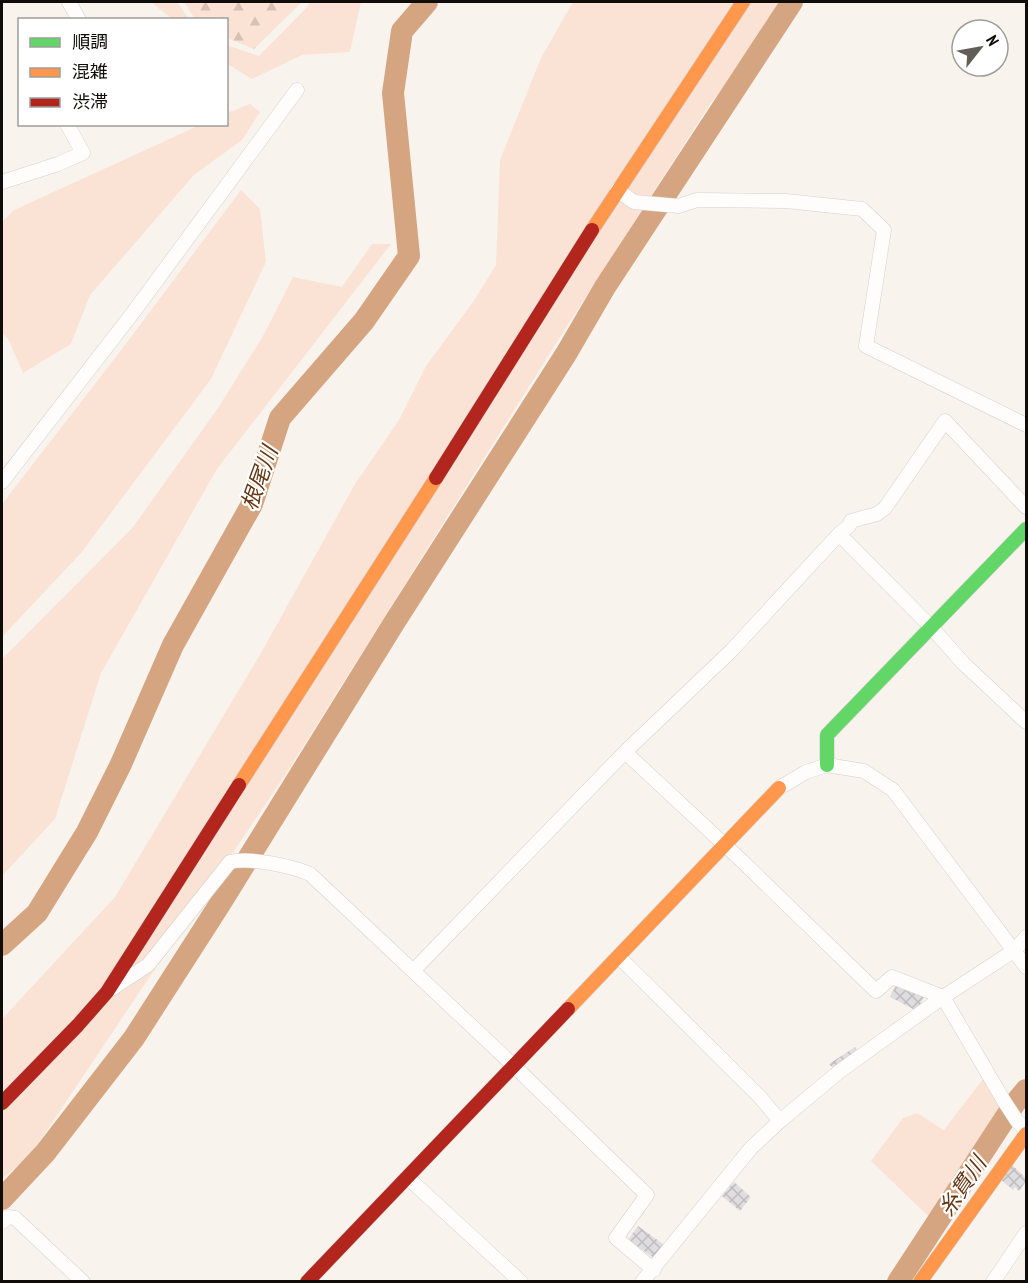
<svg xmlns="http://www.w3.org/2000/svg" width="1028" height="1283" viewBox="0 0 1028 1283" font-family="'PT Sans Narrow','Noto Sans JP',sans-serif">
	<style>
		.green { fill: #fae3d4 }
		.forest { fill: url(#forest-firs) }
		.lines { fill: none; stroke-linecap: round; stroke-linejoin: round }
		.river { stroke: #d5a582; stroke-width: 22 }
		.building { fill: url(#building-cross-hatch) }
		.street-casing { stroke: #d5d0cd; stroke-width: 15 }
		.fast-casing { stroke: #d5d0cd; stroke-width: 15 }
		.slow-casing { stroke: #d5d0cd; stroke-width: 15 }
		.jam-casing { stroke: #d5d0cd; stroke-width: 15 }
		.street { stroke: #fefdfc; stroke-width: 14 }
		.fast { stroke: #63d668; stroke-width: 14 }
		.slow { stroke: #ff974d; stroke-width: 14 }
		.jam { stroke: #b3261e; stroke-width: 14 }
		.labels { text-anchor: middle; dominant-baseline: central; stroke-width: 4.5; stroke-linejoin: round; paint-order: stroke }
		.water-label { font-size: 22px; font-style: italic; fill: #643713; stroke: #fff }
	</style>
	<defs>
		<pattern id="forest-firs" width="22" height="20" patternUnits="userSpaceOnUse" patternTransform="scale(1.5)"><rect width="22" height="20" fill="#fae3d4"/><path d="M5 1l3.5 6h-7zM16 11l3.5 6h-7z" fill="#d5c2b5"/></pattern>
		<pattern id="building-cross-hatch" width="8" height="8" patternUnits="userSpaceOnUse" patternTransform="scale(1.5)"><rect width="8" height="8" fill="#dfdddf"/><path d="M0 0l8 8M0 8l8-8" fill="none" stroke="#bebcbe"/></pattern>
	</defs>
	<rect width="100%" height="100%" fill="#f9f3ee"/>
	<path class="green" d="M151 2H177L189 19H172Z
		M309 2H361L350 52 302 55 252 79 227 64V45L259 56 308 6Z
		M573 2H792L710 104 555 345 289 769 31 1154 2 1179V1019L115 897 261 653 355 484 399 420 426 366 473 302 496 265 500 160 541 58Z
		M250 104 260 112 242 140 194 175 90 295 71 344 23 373 8 339 2 333V222L14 210 200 125 226 124 227 113Z
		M241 190 260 209 266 262 211 379 81 553 2 637V504L122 349Z
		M372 244H391L217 469 101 673 55 819 2 876V659L133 527 218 408 263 336 293 277 342 287Z
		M983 1079 1003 1106 929 1217 871 1161 903 1118 917 1113 944 1130Z"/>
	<path class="forest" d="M184 2H302L254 49 227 38 226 20 195 19Z"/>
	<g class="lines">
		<path class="river" d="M2 945 37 913 87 832 121 764 173 645 252 504 280 418 364 321 409 256 393 93 402 31 427 2
			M2 1199 45 1153 134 1038 220 904 394 623 566 354 605 287 792 2
			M898 1282 1015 1103 1026 1090"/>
	</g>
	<path class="building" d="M897 983 924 997 917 1011 890 997Z
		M855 1047 859 1054 834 1070 829 1064Z
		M1012 1165 1026 1178V1181L1019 1191 1015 1187 1013 1190 1000 1179Z
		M734 1182 751 1197 740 1211 722 1196Z
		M638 1226 663 1244 654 1258 628 1240Z"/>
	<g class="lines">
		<g class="street-casing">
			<path id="street" d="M69 2 79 20
				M2 182 58 164 83 153 67 124
				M617 190 634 202 678 206 697 200 786 201 862 209 884 230 866 346 1026 425
				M2 482 132 314 297 90
				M839 534 932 628 963 663 1026 722
				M625 752 742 861 876 991 892 977 943 997 1004 1101 1017 1121 1026 1130
				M779 788 806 772 827 765 864 771 893 790 1026 967
				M619 957 759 1096 780 1121
				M413 971 625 752 731 651 839 534 849 526 851 521 877 514 885 508 945 421 1026 507
				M110 990 148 965 230 862C249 857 292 866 310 874L513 1065 647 1195 616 1238 654 1270
				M407 1177 521 1282
				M2 1222 8 1217 15 1218 83 1282
				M642 1282 751 1148 780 1121 840 1071 943 997 1015 950 1026 937
				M993 1282 1026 1233"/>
		</g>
		<g class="fast-casing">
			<path id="fast" d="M827 765V735L1026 529"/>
		</g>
		<g class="slow-casing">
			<path id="slow" d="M592 230 743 2
				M239 785 436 478
				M568 1009 779 788
				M920 1282 1026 1134"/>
		</g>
		<g class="jam-casing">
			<path id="jam" d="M436 478 592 230
				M2 1103 78 1025 107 992 239 785
				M307 1282 568 1009"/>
		</g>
		<use href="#street" class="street"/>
		<use href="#fast" class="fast"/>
		<use href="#slow" class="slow"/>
		<use href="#jam" class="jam"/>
	</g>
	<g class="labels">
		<g class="water-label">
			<text transform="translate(259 478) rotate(-70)">根尾川</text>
			<text transform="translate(962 1186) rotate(-56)">糸貫川</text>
		</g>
	</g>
	<rect width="1028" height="1283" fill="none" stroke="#0f0c09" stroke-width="6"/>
	<rect x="18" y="18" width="210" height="108" fill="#ffffff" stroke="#9f9e9d" stroke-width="1.5"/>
	<rect x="30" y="38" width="30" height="9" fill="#63d668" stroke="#9f9e9d" stroke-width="1.5"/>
	<text x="72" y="48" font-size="18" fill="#0f0c09">順調</text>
	<rect x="30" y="68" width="30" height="9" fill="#ff974d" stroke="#9f9e9d" stroke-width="1.5"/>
	<text x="72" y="78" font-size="18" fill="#0f0c09">混雑</text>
	<rect x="30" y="98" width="30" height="9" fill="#b3261e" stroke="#9f9e9d" stroke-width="1.5"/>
	<text x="72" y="108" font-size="18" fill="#0f0c09">渋滞</text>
	<g transform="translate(980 48) rotate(59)"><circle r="28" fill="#ffffff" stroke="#9f9e9d" stroke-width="1.5"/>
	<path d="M0-4.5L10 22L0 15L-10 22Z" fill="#615d59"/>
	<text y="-9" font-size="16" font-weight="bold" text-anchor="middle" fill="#0f0c09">N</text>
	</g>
</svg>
